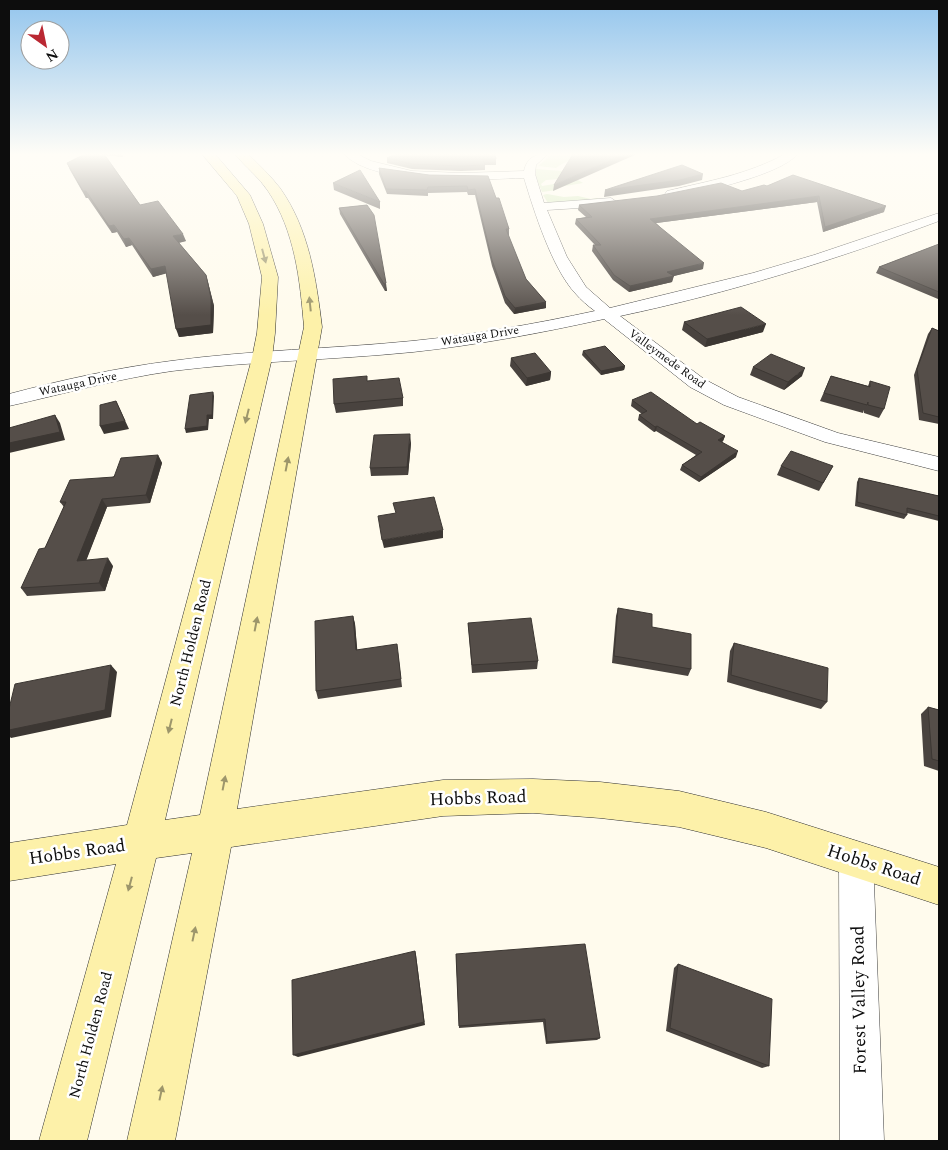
<svg xmlns="http://www.w3.org/2000/svg" width="948" height="1150" viewBox="0 0 948 1150" font-family="Spectral,serif">
	<style>
		.green { fill: #d2e8b7 }
		.lines { fill: none; stroke-linecap: round; stroke-linejoin: round }
		.street-casing { stroke: #404040; stroke-width: 1 }
		.secondary-casing { stroke: #2f2f2f; stroke-width: 1 }
		.street { fill: #fff; fill-rule: evenodd }
		.secondary { fill: #fdf1a9; fill-rule: evenodd }
		.wall { fill: #49433f }
		.shaded-wall { fill: #3c3733 }
		.building { fill: #554e49; stroke: #3c3733 }
		.oneway { fill: #9d966b }
		.labels { text-anchor: middle; dominant-baseline: central; stroke-width: 5; stroke-linejoin: round; paint-order: stroke }
		.far-street-label { font-size: 12px; fill: #0d0d0d; stroke: #fff }
		.street-label { font-size: 15px; fill: #0d0d0d; stroke: #fff }
		.near-street-label { font-size: 18px; fill: #0d0d0d; stroke: #fff }
	</style>
	<rect width="100%" height="100%" fill="#fffbed"/>
	<path class="green" d="M552 154H586C575 159 565 161 556 168L538 166Z
		M536 169 562 171 560 179 546 180 541 184 542 186 578 180 583 183 553 188 556 190 542 192 536 177Z
		M547 194 564 197 578 196 591 199 597 198 601 202 548 203 543 195Z"/>
	<g class="lines">
		<g class="street-casing">
			<path id="street" d="M344 154H357L371 161 412 171 461 173 524 171C527 157 536 154 548 154L536 165 535 174 544 203 611 198 617 202 611 206 547 210 567 257 586 287 610 308 753 273 814 255 939 213V221C835 260 729 293 620 316L704 379 738 397 838 433 939 457V471L825 442 724 405 690 387 604 319C541 333 477 345 413 352 333 360 252 361 172 371 116 379 63 394 9 406V394C62 380 116 368 171 361 251 350 332 349 412 341 473 335 535 324 595 311 588 306 581 300 575 293 552 268 534 211 524 178 481 179 374 187 344 154Z
				M785 154H798C778 176 702 192 671 198L665 194 667 191C708 181 747 175 785 154Z
				M856 841 868 846 873 858 884 1141H840L839 858 844 846Z"/>
		</g>
		<g class="secondary-casing">
			<path id="secondary" d="M202 154H215L250 195 263 224 278 277 275 333 272 358 165 820 200 815 304 327C300 280 295 231 268 191 259 177 245 167 235 154H248C259 165 270 175 280 188 309 229 316 278 322 327L237 809 443 780 533 779 600 782 679 791 766 812 939 867V905L766 848 679 827 600 818 533 813 443 816 231 847 175 1141H127L192 853 156 858 87 1141H39L116 864 9 881V843L127 825 252 358 257 333 262 277 249 224 237 196Z"/>
		</g>
		<use href="#street" class="street"/>
		<use href="#secondary" class="secondary"/>
	</g>
	<path class="wall" d="M85 154H122L123 157 105 155 140 205 186 241 179 243 206 275 208 282 214 306 213 333 179 337 166 273 153 277 132 245 126 247 117 232 112 233 88 198H86L70 170 67 163Z
		M387 158 496 159V165H485V170L461 171 412 169 387 163Z
		M379 168 429 175 488 176 496 198 509 229V235H508L526 279 546 302V308L514 314 505 303 492 266 475 195H468L467 192 428 193V196L387 194 379 174Z
		M793 175 884 212 823 232 817 202 656 223 703 269 673 276 672 282 629 292 613 280 592 251 593 245H595L575 224 576 219 586 217 578 210 579 205 742 191 767 186Z
		M333 183 380 202V209L334 190Z
		M367 205 387 291H385L340 214 339 208Z
		M939 244V299H938L876 273 879 267Z
		M684 322 763 332 705 347 682 330Z
		M932 328 939 331V424L919 420 914 375 928 334Z
		M583 351 625 366 624 370 601 375 582 355Z
		M511 358 551 372 550 380 526 386 510 366Z
		M753 367 802 376 784 390 750 375Z
		M831 376 868 386 870 381 884 409 879 418 864 413V410L863 413 820 401Z
		M367 381 403 398V406L336 413 334 404Z
		M632 400 697 424 725 436 723 441 722 442 736 457 699 482 680 470 682 465 696 455 656 431 654 432 638 420 639 415 642 414 631 406Z
		M411 443 408 475 371 476 370 468Z
		M158 455 162 463 150 503 107 507 86 560 113 566 105 591 27 596 21 588 45 548 64 507 60 502Z
		M781 466H833L819 491 777 475Z
		M859 478 939 496V521L907 513V515L904 519 855 506 857 482Z
		M618 608 652 627 691 669 688 676 612 663 616 616Z
		M353 616 355 624 357 650 398 652 402 687 318 699 316 691Z
		M468 623 538 661 537 669 472 673Z
		M734 643 827 702 821 709 727 682 730 651Z
		M928 707 939 710V771L924 766 921 714Z
		M456 954 600 1038 597 1040 546 1044 543 1022 459 1028Z
		M678 964 769 1066 762 1068 666 1031 674 968Z"/>
	<path class="shaded-wall" d="M624 154H637L553 191 554 185Z
		M703 174 702 180 679 186 604 197 605 190Z
		M83 191H86L88 198H86Z
		M819 196 817 202 649 224 650 219Z
		M886 206 884 212 823 232 825 227Z
		M114 225 117 232 112 233 109 226Z
		M183 234 186 241 176 243 173 236Z
		M129 238 132 245 126 247 124 239Z
		M704 263 703 269 666 278 667 272Z
		M165 266 168 273 153 277 151 269Z
		M206 275 214 306 213 333 179 337 176 329Z
		M674 276 672 282 629 292 630 286Z
		M386 283 387 291H385L384 284Z
		M546 302V308L514 314 515 308Z
		M766 324 763 332 705 347 707 339Z
		M625 366 624 370 601 375V371Z
		M805 368 802 376 784 390 788 382Z
		M551 372 550 380 526 386 527 378Z
		M213 392 214 396 213 419H209L208 430 186 433 185 429 207 415Z
		M116 401 129 429 104 434 100 426Z
		M55 415 60 423 65 440 9 453V443Z
		M657 426 656 431 654 432 655 427Z
		M410 434 411 443 408 475 407 467Z
		M725 436 723 441 717 446 718 440Z
		M738 451 736 457 699 482 701 477Z
		M158 455 162 463 150 503 146 495Z
		M102 499 107 507 83 569 77 561Z
		M443 530V538L384 548 382 540Z
		M108 558 113 566 105 591 99 583Z
		M353 616 355 624 358 658 356 650Z
		M111 665 117 672 111 717 11 738 9 736V730Z
		M415 951 416 955 425 1025 298 1057 293 1055Z"/>
	<path class="building" d="M85 154H104L140 205 158 201 183 234 173 236 206 275 211 298V325L176 329 165 266 151 269 129 238 124 239 114 225 109 226 86 191H83L67 163Z
		M395 154H495L496 159H483L485 165 461 166 412 164 387 158Z
		M573 154H624L554 185Z
		M682 165 703 174 680 180 605 190Z
		M379 168 429 175 488 176 496 198H499L509 229H506L526 279 546 302 515 308 505 296 492 260 475 189 468 190 467 186 428 187 427 190 386 189Z
		M360 170 380 202 333 183Z
		M793 175 886 206 825 227 819 196 650 219 704 263 667 272 674 276 630 286 614 275 593 245H601L576 219 592 217 579 205 657 196 721 183 742 191 764 185 767 186Z
		M367 205 374 215 386 283 384 284 339 208Z
		M939 244V292L879 267Z
		M741 307 766 324 707 339 684 322Z
		M932 328 939 331V417L923 413 917 369Z
		M605 346 625 366 601 371 583 351Z
		M535 353 551 372 527 378 511 358Z
		M771 354 805 368 788 382 753 367Z
		M367 376V381L399 378 403 398 334 404 333 379Z
		M831 376 870 387V381L890 387 884 409 868 405V402L867 405 824 393Z
		M213 392 212 415H207V426L185 429 190 395Z
		M651 392 697 424 700 422 725 436 718 440 738 451 701 477 682 465 702 452 657 426 655 427 639 415 647 411 632 400Z
		M116 401 125 421 100 426V405Z
		M55 415 60 432 9 443V428Z
		M410 434 407 467 370 468 374 435Z
		M791 451 833 466 823 483 781 466Z
		M158 455 146 495 102 499 77 561 108 558 99 583 21 588 39 549 45 548 66 502H60L70 480 114 477 121 458Z
		M859 478 939 496V516L907 508V515L857 502Z
		M434 497 443 530 382 540 378 516 396 513 393 503Z
		M618 608 652 614V627L691 634V669L614 656Z
		M353 616 356 650 397 644 401 679 316 691 315 621Z
		M531 618 538 661 472 665 468 623Z
		M734 643 828 668 827 702 731 675Z
		M111 665 105 710 9 730V709L15 684Z
		M928 707 939 710V761L932 759Z
		M585 944 600 1038 547 1042 545 1019 459 1026 456 954Z
		M415 951 424 1022 293 1055 292 980Z
		M678 964 772 999 769 1066 670 1028Z"/>
	<defs><path id="oneway-solid" d="M-6-.8H1V-3.2L6.5 0L1 3.2V.8H-6Z" transform="scale(1.25)"/></defs>
	<g class="oneway">
		<use href="#oneway-solid" transform="translate(264 256) rotate(75)"/>
		<use href="#oneway-solid" transform="translate(310 304) rotate(-96)"/>
		<use href="#oneway-solid" transform="translate(247 416) rotate(104)"/>
		<use href="#oneway-solid" transform="translate(287 464) rotate(-79)"/>
		<use href="#oneway-solid" transform="translate(256 624) rotate(-79)"/>
		<use href="#oneway-solid" transform="translate(170 726) rotate(104)"/>
		<use href="#oneway-solid" transform="translate(224 783) rotate(-79)"/>
		<use href="#oneway-solid" transform="translate(130 884) rotate(105)"/>
		<use href="#oneway-solid" transform="translate(194 934) rotate(-78)"/>
		<use href="#oneway-solid" transform="translate(161 1093) rotate(-78)"/>
	</g>
	<linearGradient id="sky" x2="0" y2="1"><stop stop-color="#93c5ed"/><stop offset="0.49" stop-color="#fffdf7"/><stop offset="1" stop-color="#fffdf7" stop-opacity="0"/></linearGradient>
	<rect width="948" height="315" fill="url(#sky)"/>
	<g class="labels">
		<g class="far-street-label">
			<text transform="translate(480 336) rotate(-9)">Watauga Drive</text>
			<text transform="translate(667 359) rotate(36)">Valleymede Road</text>
			<text transform="translate(78 384) rotate(-12)">Watauga Drive</text>
		</g>
		<g class="street-label">
			<text transform="translate(191 643) rotate(-76)">North Holden Road</text>
			<text transform="translate(91 1035) rotate(-75)">North Holden Road</text>
		</g>
		<g class="near-street-label">
			<text transform="translate(478 798) rotate(-2)">Hobbs Road</text>
			<text transform="translate(77 852) rotate(-8)">Hobbs Road</text>
			<text transform="translate(874 865) rotate(18)">Hobbs Road</text>
			<text transform="translate(859 1000) rotate(-91)">Forest Valley Road</text>
		</g>
	</g>
	<rect width="948" height="1150" fill="none" stroke="#0d0d0d" stroke-width="20"/>
	<g transform="translate(45 45) rotate(147)"><circle r="24" fill="#ffffff" stroke="#9e9e9e"/>
	<path d="M0-4L9 19L0 12L-9 19Z" fill="#ba2833"/>
	<text y="-8" font-size="14" font-weight="bold" text-anchor="middle" fill="#0d0d0d">N</text>
	</g>
</svg>
